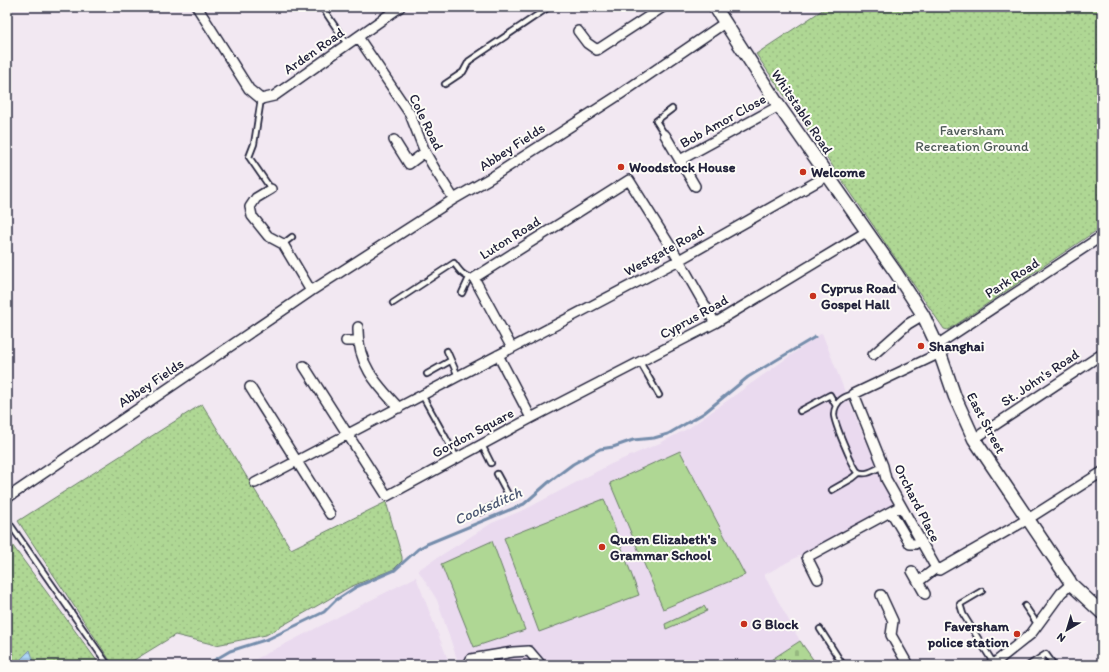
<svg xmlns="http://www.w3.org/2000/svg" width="1109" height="672" viewBox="0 0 1109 672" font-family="Itim,sans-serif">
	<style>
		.built { fill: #eadaef }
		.grass { fill: url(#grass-dots); stroke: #687c68 }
		.cemetery { fill: url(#cemetery-stones); stroke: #687c68 }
		.pitch { fill: #afd794; stroke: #687c68 }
		.water { fill: url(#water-rules); stroke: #758dac }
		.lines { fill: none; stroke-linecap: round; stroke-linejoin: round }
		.stream { stroke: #758dac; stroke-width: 3 }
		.lane-casing { stroke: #22223b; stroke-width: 8 }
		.street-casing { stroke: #22223b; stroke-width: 12 }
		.secondary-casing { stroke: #22223b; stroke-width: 15 }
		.lane { stroke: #fdfcf7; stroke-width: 4.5 }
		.street { stroke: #fdfcf7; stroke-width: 9 }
		.secondary { stroke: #fdfcf7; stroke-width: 12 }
		.poi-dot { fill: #c8321e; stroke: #fdfcf7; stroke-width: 1.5 }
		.labels { text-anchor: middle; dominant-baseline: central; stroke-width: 4; stroke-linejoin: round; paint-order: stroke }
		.street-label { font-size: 14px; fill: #22223b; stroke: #fdfcf7 }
		.park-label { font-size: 14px; fill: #4c5856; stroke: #fdfcf7 }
		.poi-label { font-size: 14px; font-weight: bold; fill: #22223b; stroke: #fdfcf7; text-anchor: start }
		.water-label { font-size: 15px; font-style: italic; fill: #4c5873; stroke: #fdfcf7 }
	</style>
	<defs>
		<pattern id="grass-dots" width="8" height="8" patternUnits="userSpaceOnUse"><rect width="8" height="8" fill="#afd794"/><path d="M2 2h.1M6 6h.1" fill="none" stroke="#96b880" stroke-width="1.8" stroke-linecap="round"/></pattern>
		<pattern id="cemetery-stones" width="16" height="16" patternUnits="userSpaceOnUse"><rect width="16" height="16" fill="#afd794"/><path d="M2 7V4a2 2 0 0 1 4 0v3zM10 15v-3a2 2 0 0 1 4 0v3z" fill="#96b880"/></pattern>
		<pattern id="water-rules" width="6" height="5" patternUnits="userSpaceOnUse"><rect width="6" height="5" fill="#add5f7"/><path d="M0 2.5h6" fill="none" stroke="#95b7d5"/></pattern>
	</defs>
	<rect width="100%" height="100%" fill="#f2e8f2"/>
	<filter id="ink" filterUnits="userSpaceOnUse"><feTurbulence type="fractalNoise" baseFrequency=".025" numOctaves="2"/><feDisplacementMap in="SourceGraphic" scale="8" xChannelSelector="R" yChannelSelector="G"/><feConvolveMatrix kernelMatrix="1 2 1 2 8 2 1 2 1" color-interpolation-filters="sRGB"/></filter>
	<g filter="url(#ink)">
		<path class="built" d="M822 333 845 392 883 481 894 504 764 575 800 641 763 665H459L437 600 418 570 492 523 526 509 611 464 660 443 689 428Z
			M416 577 450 665H244Z"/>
		<path class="grass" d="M827 7H1102V227L948 330 944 329 756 54Z
			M202 404 291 549 386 502 402 557V561L394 569 350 587 266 635 216 645 175 635 126 665H113L18 521Z
			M7 538 100 665H7Z"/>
		<path class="cemetery" d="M800 641 817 665H763Z"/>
		<path class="pitch" d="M680 451 745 575 663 609 610 483Z
			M604 499 639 595 539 632 504 538Z
			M492 541 525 630 474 647 441 564Z
			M704 606 707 611 666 629 665 624Z"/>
		<path class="water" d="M30 650 35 665H15Z"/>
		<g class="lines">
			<path class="stream" d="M206 665 230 651 268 639 324 612 336 600 356 587 395 570 418 549 427 544 524 504 549 482 573 464 600 449 613 447 633 440 654 438 668 434 704 413 748 377 815 337"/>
			<g class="lane-casing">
				<path id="lane" d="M322 7 347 44
					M445 84 463 72 469 61 549 7
					M261 99 254 144 249 157 271 189
					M665 135 656 121 672 109
					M283 244 292 237
					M462 293 469 278
					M393 303 454 263C459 270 464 278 474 278
					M447 351 458 376
					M640 362 659 395
					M427 374 450 361
					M854 394C847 396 840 398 836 406 835 408 834 412 834 415 835 425 851 462 857 471 865 477 874 470 883 466
					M422 395 457 458
					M800 411 830 395 836 406
					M482 445 491 463
					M497 474 510 498
					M832 490 853 478 859 473
					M481 512 517 494
					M7 520 108 665
					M982 591 960 604 963 614 994 664
					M1025 606 1038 625
					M820 629 843 665
					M1040 658 1045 665
					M1029 665 1046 654 1054 665"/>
			</g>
			<g class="street-casing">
				<path id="street" d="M197 7 249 89 261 99 274 96 400 7
					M578 31 587 43 597 50 663 7
					M358 37 410 114 425 152 436 171 454 199
					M665 135 695 186
					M394 140 409 164 425 152
					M680 160 779 106
					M271 189 256 198 250 207 252 216 268 236 283 244 311 291
					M358 327C357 363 375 383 399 408
					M346 341H358
					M937 345 1102 236
					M512 348 474 278 629 180 679 260 715 323
					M940 353 854 394 883 466 886 479 936 568 939 570 1028 519 1102 472
					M498 355 531 418
					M873 355 908 324 923 315
					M304 366 387 496 531 418 715 323 866 232
					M250 387 330 514
					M974 439 1102 354
					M255 483 679 260 827 176
					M7 498 276 315 311 291 454 199 492 177 619 95 726 22
					M891 512 910 544H915L920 541
					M912 571 925 594
					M818 579 807 557 901 506
					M918 582 936 568
					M881 595 893 621 891 635 908 665
					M468 665 471 659 513 652 529 651 541 665
					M992 665 1031 634 1061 593 1071 584"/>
			</g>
			<g class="secondary-casing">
				<path id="secondary" d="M715 7 779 106 896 273 923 315 937 345 955 397 974 439 1069 580 1071 584 1102 613"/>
			</g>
			<use href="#lane" class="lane"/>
			<use href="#street" class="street"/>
			<use href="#secondary" class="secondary"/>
		</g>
	</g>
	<g class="poi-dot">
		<circle cx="621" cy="167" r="4"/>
		<circle cx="803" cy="172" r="4"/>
		<circle cx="813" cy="296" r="4"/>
		<circle cx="921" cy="346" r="4"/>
		<circle cx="602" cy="547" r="4"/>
		<circle cx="744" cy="624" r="4"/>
		<circle cx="1017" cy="634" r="4"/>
	</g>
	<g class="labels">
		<g class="street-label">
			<text transform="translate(314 51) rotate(-35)">Arden Road</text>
			<text transform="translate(802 112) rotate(56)">Whitstable Road</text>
			<text transform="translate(723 121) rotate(-29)">Bob Amor Close</text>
			<text transform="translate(426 122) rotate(64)">Cole Road</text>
			<text transform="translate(512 147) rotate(-33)">Abbey Fields</text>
			<text transform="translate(510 238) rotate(-32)">Luton Road</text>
			<text transform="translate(664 251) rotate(-29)">Westgate Road</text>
			<text transform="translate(1012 278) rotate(-33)">Park Road</text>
			<text transform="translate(694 317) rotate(-29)">Cyprus Road</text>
			<text transform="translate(1040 378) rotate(-34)">St. John's Road</text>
			<text transform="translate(151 383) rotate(-34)">Abbey Fields</text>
			<text transform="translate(986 423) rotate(62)">East Street</text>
			<text transform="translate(473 433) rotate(-28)">Gordon Square</text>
			<text transform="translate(917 503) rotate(63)">Orchard Place</text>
		</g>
		<g class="park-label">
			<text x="972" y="130">Faversham<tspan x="972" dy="16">Recreation Ground</tspan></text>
		</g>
		<g class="poi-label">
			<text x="629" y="167">Woodstock House</text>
			<text x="811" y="172">Welcome</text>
			<text x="821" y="288">Cyprus Road<tspan x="821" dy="16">Gospel Hall</tspan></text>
			<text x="929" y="346">Shanghai</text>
			<text x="610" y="539">Queen Elizabeth's<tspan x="610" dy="16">Grammar School</tspan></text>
			<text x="752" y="624">G Block</text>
			<text x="1009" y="626" text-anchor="end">Faversham<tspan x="1009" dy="16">police station</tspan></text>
		</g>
		<g class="water-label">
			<text transform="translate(488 506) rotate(-24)">Cooksditch</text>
		</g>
	</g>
	<rect width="1109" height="672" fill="none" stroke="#fdfcf7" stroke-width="24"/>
	<rect x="12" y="12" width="1085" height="648" fill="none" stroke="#22223b" stroke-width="1.5" filter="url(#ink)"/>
	<g transform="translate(1067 630) rotate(218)" stroke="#fdfcf7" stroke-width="3" paint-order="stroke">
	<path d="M0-3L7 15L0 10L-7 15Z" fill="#22223b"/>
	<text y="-6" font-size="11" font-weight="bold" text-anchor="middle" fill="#22223b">N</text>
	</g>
</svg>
